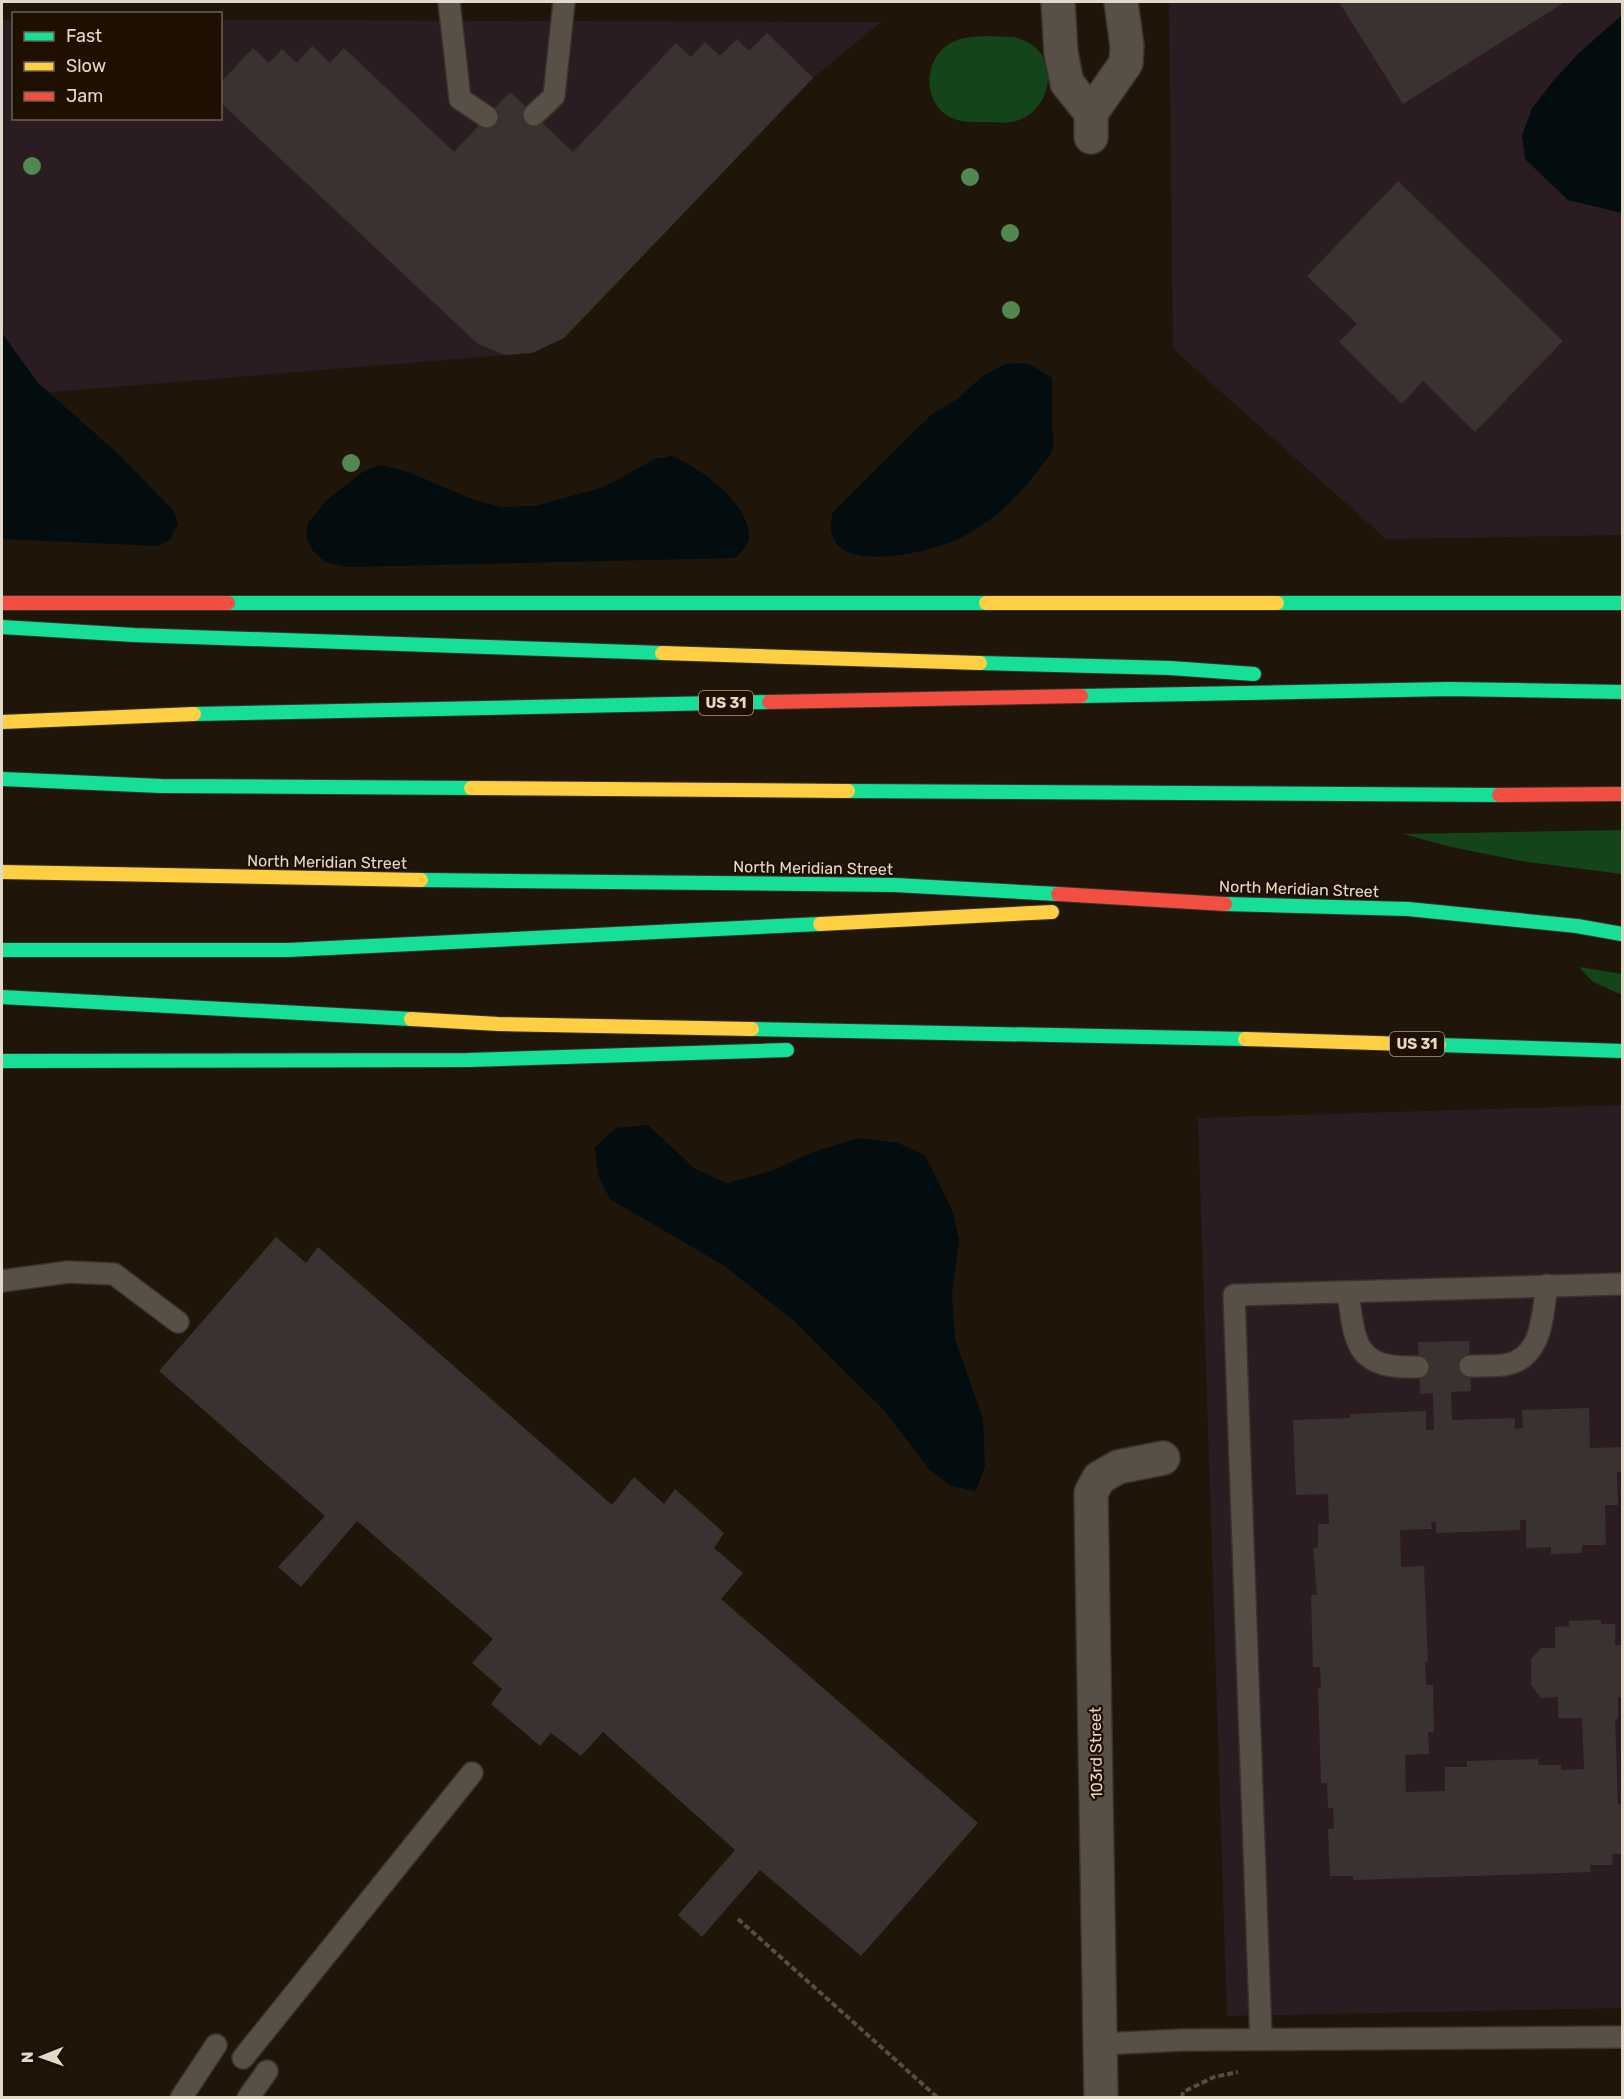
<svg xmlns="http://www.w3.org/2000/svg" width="1624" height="2099" viewBox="0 0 1624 2099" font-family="Rubik,sans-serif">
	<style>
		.commercial { fill: #2b1c22 }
		.green { fill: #13441a }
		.water { fill: #030c0f }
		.building { fill: #3a3230 }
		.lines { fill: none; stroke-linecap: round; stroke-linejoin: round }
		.lane-casing { stroke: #39332a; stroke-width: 24 }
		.street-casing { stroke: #39332a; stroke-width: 36 }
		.fast-casing { stroke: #39332a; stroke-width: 16 }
		.slow-casing { stroke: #39332a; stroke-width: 16 }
		.jam-casing { stroke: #39332a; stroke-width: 16 }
		.path { stroke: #554e45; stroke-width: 4; stroke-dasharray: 6 3; stroke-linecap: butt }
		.lane { stroke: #584f46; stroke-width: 21 }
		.street { stroke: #584f46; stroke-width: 33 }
		.fast { stroke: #16e098; stroke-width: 14 }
		.slow { stroke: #ffcf43; stroke-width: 14 }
		.jam { stroke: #f24e42; stroke-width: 14 }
		.tree { fill: #528850 }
		.labels { text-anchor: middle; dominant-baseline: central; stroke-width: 4.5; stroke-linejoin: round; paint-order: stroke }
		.shield { fill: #1e0f00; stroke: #a89c8d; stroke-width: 1.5 }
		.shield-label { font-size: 15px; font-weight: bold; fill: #e3d9c9 }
		.street-label { font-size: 16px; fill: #e3d9c9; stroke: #1e0f00 }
	</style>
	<rect width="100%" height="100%" fill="#1f1609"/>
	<path class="commercial" d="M1169 2H1622V535L1386 539 1173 349Z
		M2 20H13L14 118H220L221 20 881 22 813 78 564 338 532 353 2 396Z
		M1622 1105V2008L1227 2016 1198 1118Z"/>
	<path class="green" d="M1014 37C1023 40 1032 43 1038 50 1058 74 1046 112 1016 121 1006 124 994 122 984 122 972 122 960 123 948 116 920 99 925 53 955 41 972 34 996 37 1014 37Z
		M1622 830V874L1521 861 1451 847 1403 834Z
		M1579 967 1622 974V995L1593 982Z"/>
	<path class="water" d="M1622 15V213L1568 200 1525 159 1522 136 1532 108 1554 80 1578 54Z
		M2 333 38 383 115 451 174 511 178 524 170 540 157 546 2 539Z
		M1020 363 1031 365 1052 378C1052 395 1052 412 1052 429 1053 435 1054 442 1053 448 1051 456 1040 467 1035 474 1014 502 990 523 958 539 926 554 814 580 833 512L931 415 957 399 984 375 1005 364Z
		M672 456C700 468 747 501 749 535 750 544 741 552 735 558L347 567 325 562 313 551 306 538 308 523 328 499 364 471 381 465 408 472 477 501 502 507 535 506 604 487 655 459Z
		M648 1125 695 1169 727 1183 771 1171 816 1151 859 1138 898 1143 925 1155 952 1210 959 1239 952 1295 955 1339 983 1419 985 1466 976 1491 951 1486 929 1469 883 1409 791 1318 723 1265 610 1199 598 1175 595 1147 616 1128Z"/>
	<path class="building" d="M1339 2H1565L1403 104Z
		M767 33 813 78 564 338 532 353 505 355 478 344 220 102V83L253 48 269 63 282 49 297 63 312 46 330 63 344 48 454 152 510 92 573 152 676 43 691 57 705 42 720 56 737 39 749 51Z
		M1398 181 1563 341 1475 432 1423 381 1402 404 1339 342 1357 324 1307 276Z
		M276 1237 306 1263 318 1247 612 1505 634 1477 664 1504 675 1489 724 1533 714 1548 743 1573 721 1599 978 1823 861 1956 760 1870 702 1937 678 1915 735 1850 603 1732 581 1756 551 1733 540 1746 491 1704 502 1689 472 1663 493 1639 357 1521 301 1587 278 1567 325 1516 159 1371Z
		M1469 1341 1471 1391 1451 1392 1452 1420 1515 1418V1429L1523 1428 1522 1410 1589 1408 1590 1448 1622 1447V1472H1617L1618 1505H1605L1606 1545H1582V1553L1551 1554V1547L1526 1548V1520H1520V1530L1436 1533V1522H1431L1432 1529 1400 1530 1401 1567 1424 1566 1428 1662H1425L1426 1685H1433L1434 1732H1428L1429 1754 1405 1755 1406 1792 1445 1791V1767H1467V1761L1538 1759V1765H1561V1770L1584 1769 1582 1718H1558V1697L1541 1698 1531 1685V1659L1541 1648H1555V1627L1569 1626V1621L1601 1620V1624H1615V1645H1621L1622 1669V1697H1618V1719H1615L1618 1804H1622V1854H1612L1613 1865H1590L1591 1872 1353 1880V1876H1330L1328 1829H1334L1333 1808H1328L1327 1783H1321L1318 1688H1321L1320 1667H1313L1311 1595H1317L1313 1548H1318V1524H1329L1328 1494 1296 1495 1293 1420 1350 1418V1414L1426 1411V1430H1434L1433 1393 1420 1394 1418 1342Z"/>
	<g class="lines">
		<g class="lane-casing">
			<path id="lane" d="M449 2 460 99 487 117
				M534 115 554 96 564 2
				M2 1281 68 1272 114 1274 178 1322
				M1348 1292C1355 1346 1356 1369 1418 1367
				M1470 1366C1481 1366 1493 1366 1503 1365 1543 1360 1542 1316 1547 1285
				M1261 2039 1234 1295 1622 1284
				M1100 2044 1183 2040 1622 2037
				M243 2058 472 1773
				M181 2098 216 2045
				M248 2098 267 2071"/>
		</g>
		<g class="street-casing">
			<path id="street" d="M1058 2 1061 53 1067 83 1091 113
				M1091 137V113L1126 63 1127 46 1121 2
				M1101 2098 1091 1493 1099 1478 1118 1467 1163 1458"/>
		</g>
		<g class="fast-casing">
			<path id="fast" d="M228 603H986
				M1277 603H1622
				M2 627 134 635 662 653
				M980 663 1170 668 1254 674
				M1081 696 1450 689 1622 692
				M194 714 769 702
				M2 779 161 786 471 788
				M848 791 1499 795
				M421 880 895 885 1058 894
				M1225 904 1408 909 1577 926 1622 934
				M2 950H288L820 924
				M2 997 411 1019
				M752 1029 1245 1039
				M1439 1045 1622 1051
				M2 1061 468 1060 787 1050"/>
		</g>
		<g class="slow-casing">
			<path id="slow" d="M986 603H1277
				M662 653 980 663
				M2 722 194 714
				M471 788 848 791
				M2 872 421 880
				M820 924 1052 912
				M411 1019 498 1024 752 1029
				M1245 1039 1439 1045"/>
		</g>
		<g class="jam-casing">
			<path id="jam" d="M2 603H228
				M769 702 1081 696
				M1499 795 1622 794
				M1058 894 1225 904"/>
		</g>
		<path class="path" d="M738 1919 938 2098
			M1182 2098 1183 2092 1214 2077 1238 2072"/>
		<use href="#lane" class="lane"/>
		<use href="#street" class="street"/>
		<use href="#fast" class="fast"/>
		<use href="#slow" class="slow"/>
		<use href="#jam" class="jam"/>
	</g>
	<g class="tree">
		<circle cx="32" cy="166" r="9"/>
		<circle cx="970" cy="177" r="9"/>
		<circle cx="1010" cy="233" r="9"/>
		<circle cx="1011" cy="310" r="9"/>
		<circle cx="351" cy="463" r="9"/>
	</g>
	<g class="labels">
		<g class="shield">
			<rect x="699" y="691" width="54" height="24" rx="4.5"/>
			<rect x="1390" y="1032" width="54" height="24" rx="4.5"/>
		</g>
		<g class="shield-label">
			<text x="726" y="703">US 31</text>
			<text x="1417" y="1044">US 31</text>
		</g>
		<g class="street-label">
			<text transform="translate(327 862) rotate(1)">North Meridian Street</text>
			<text transform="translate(813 868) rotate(1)">North Meridian Street</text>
			<text transform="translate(1299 889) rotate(2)">North Meridian Street</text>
			<text transform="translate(1096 1753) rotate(-91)">103rd Street</text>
		</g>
	</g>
	<rect width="1624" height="2099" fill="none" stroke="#e3d9c9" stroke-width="6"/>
	<rect x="12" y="12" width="210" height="108" fill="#1e0f00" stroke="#6d6050" stroke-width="1.5"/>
	<rect x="24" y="32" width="30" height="9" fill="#16e098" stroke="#6d6050" stroke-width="1.5"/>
	<text x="66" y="42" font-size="18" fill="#e3d9c9">Fast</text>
	<rect x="24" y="62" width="30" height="9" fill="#ffcf43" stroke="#6d6050" stroke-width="1.5"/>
	<text x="66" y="72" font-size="18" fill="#e3d9c9">Slow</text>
	<rect x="24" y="92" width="30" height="9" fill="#f24e42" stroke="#6d6050" stroke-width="1.5"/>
	<text x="66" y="102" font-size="18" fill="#e3d9c9">Jam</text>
	<g transform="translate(42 2057) rotate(269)" stroke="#1e0f00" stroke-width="4.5" paint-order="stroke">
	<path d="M0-4.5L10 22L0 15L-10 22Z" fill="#e3d9c9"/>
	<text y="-9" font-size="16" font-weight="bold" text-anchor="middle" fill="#e3d9c9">N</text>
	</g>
</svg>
